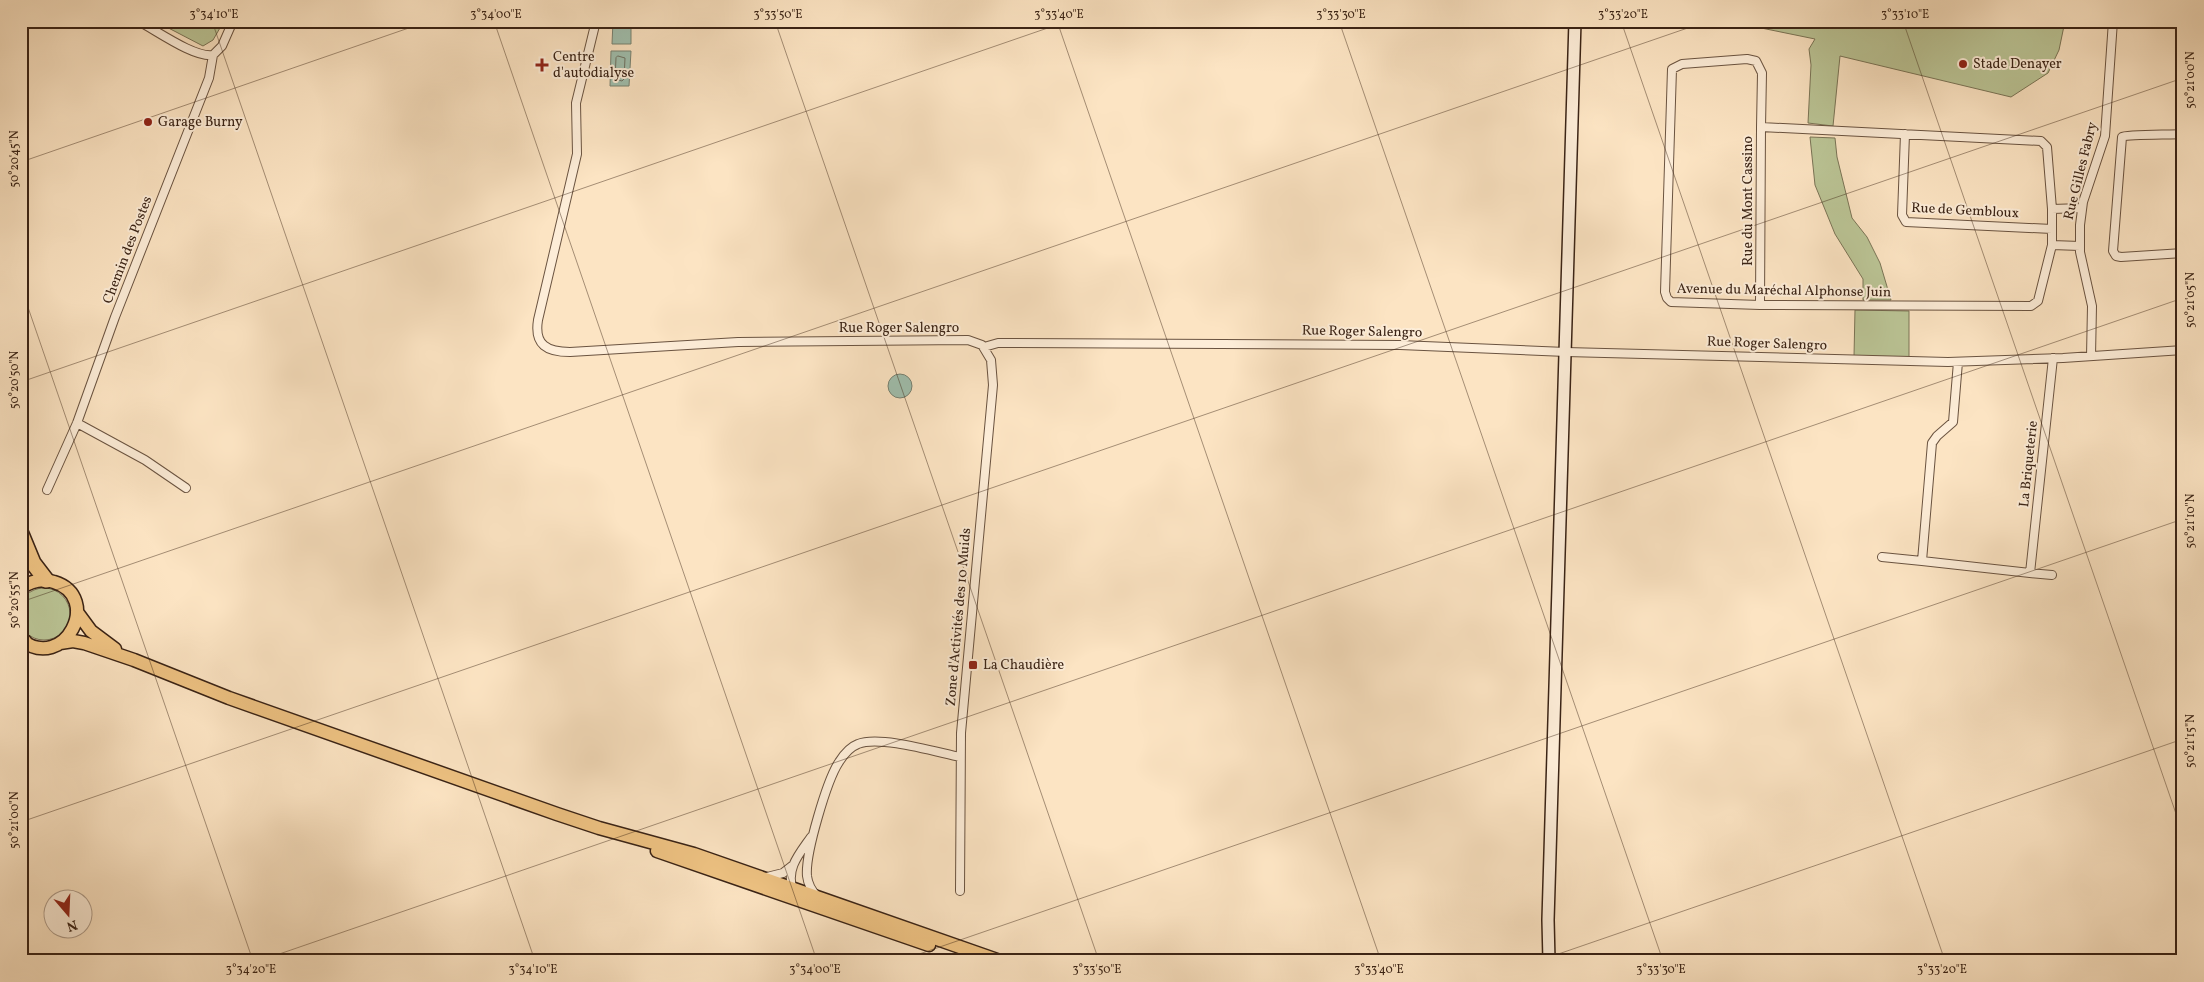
<svg xmlns="http://www.w3.org/2000/svg" width="2204" height="982" viewBox="0 0 2204 982" font-family="Vollkorn,serif">
	<style>
		.green { fill: #bbc596; stroke: #7a7456 }
		.water { fill: #a0bfae; stroke: #778171 }
		.lines { fill: none; stroke-linecap: round; stroke-linejoin: round }
		.shore { stroke: #6d7162; stroke-width: 1 }
		.minor-casing { stroke: #6a5340; stroke-width: 10 }
		.secondary-casing { stroke: #3a2315; stroke-width: 14 }
		.primary-casing { stroke: #3a2315; stroke-width: 15 }
		.motorway-casing { stroke: #3a2315; stroke-width: 18 }
		.minor { stroke: #fdedd8; stroke-width: 8 }
		.secondary { stroke: #fdedd8; stroke-width: 11 }
		.primary { stroke: #eec282; stroke-width: 12 }
		.motorway { stroke: #eec282; stroke-width: 15 }
		.ticks { fill: none; stroke: #3a2315; stroke-width: 1; stroke-opacity: 0.45 }
		.poi-dot { fill: #8f2418; stroke: #fdedd8; stroke-width: 2 }
		.labels { text-anchor: middle; dominant-baseline: central; stroke-width: 4; stroke-linejoin: round; paint-order: stroke }
		.poi-label { font-size: 14px; fill: #3a2315; stroke: #fdedd8; text-anchor: start }
		.street-label { font-size: 14px; fill: #3a2315; stroke: #fdedd8 }
		.neatline { fill: none; stroke: #3a2315; stroke-width: 2 }
		.ticks-label { font-size: 12px; text-anchor: middle; fill: #3a2315 }
	</style>
	<rect width="100%" height="100%" fill="#fce4c3"/>
	<filter id="stains"><feTurbulence type="fractalNoise" baseFrequency=".004" numOctaves="4"/><feColorMatrix values="0 0 0 0 .2 0 0 0 0 .09 0 0 0 0 .02 0 0 0 .5 -.17"/></filter>
	<radialGradient id="worn" r=".72"><stop offset=".6" stop-color="#630" stop-opacity="0"/><stop offset="1" stop-color="#630" stop-opacity=".3"/></radialGradient>
	<path class="green" d="M155 21H224L213 40 203 46Z
		M1727 21H2065L2059 50 2048 73 2011 97 1840 56 1833 126 1808 123 1811 65 1809 49 1815 39Z
		M1810 137 1835 138 1837 157 1852 218 1867 237 1880 263 1891 300H1863V279L1835 234 1815 185Z
		M1855 310 1909 311V357L1854 356Z
		M18 614a26 26 0 1 1 52 0a26 26 0 1 1-52 0Z"/>
	<path class="water" d="M613 21H631V44H612Z
		M611 51H631L629 86H610Z
		M888 386a12 12 0 1 1 24 0a12 12 0 1 1-24 0Z"/>
	<g class="lines">
		<path class="shore" d="M618 56 625 58 624 79 622 81 615 79 616 58Z"/>
		<g class="minor-casing">
			<path id="minor" d="M138 21C156 30 194 58 213 55
				M596 21 576 103 577 154 538 320C534 345 547 352 570 352L738 342 968 340 982 345 991 360 993 385 961 733 960 891
				M1905 134 1902 215 1906 222 2052 229
				M2183 134C2172 135 2127 134 2122 137L2113 251 2116 256 2121 257 2183 253
				M2052 209 2047 147 2041 141 1761 127 1762 73 1756 61 1747 59 1682 64 1672 69 1665 292 1667 298 1671 302 1760 305 2031 306 2038 301 2052 245
				M2080 246 2052 245V209L2082 208
				M1760 305 1761 127
				M984 347 998 343 1400 345 1566 352 1948 362 2063 358 2183 350
				M2091 356 2092 306 2080 252V225L2083 202 2105 136 2113 21
				M1958 362 1953 422 1937 436 1932 443 1922 561 2030 573 2053 358
				M77 423 145 460 186 488
				M47 490 77 423 115 317 209 78 213 55 222 46 233 21
				M1882 557 1922 561
				M2030 573 2052 575
				M767 877 783 873 792 866
				M793 890C785 869 800 853 811 837
				M817 896C811 890 808 884 807 876 805 854 827 780 839 762 844 754 850 747 858 744 879 735 936 752 960 757"/>
		</g>
		<g class="secondary-casing">
			<path id="secondary" d="M1549 961 1548 920 1575 21"/>
		</g>
		<g class="primary-casing">
			<path id="primary" d="M21 588C31 581 42 578 54 582 103 597 65 673 21 640
				M77 612 91 631 115 649
				M60 643 73 641 84 643 134 660 229 698 557 814 599 828 694 854 1000 961
				M657 851 929 945"/>
		</g>
		<g class="motorway-casing">
			<path id="motorway" d="M21 534 33 563 46 580
				M21 641 24 642"/>
		</g>
		<use href="#minor" class="minor"/>
		<use href="#secondary" class="secondary"/>
		<use href="#primary" class="primary"/>
		<use href="#motorway" class="motorway"/>
	</g>
	<path class="ticks" d="M212 21 535 961M494 21 817 961M775 21 1099 961M1057 21 1381 961M1339 21 1663 961M1621 21 1945 961M1903 21 2183 834M21 162 429 21M21 287 253 961M21 382 1068 21M21 602 1708 21M21 822 2183 78M259 961 2183 298M899 961 2183 519M1538 961 2183 739M2178 961 2183 959"/>
	<g class="poi-dot">
		<circle cx="1963" cy="64" r="5"/>
		<path d="M539.5 57.5h5v5h5v5h-5v5h-5v-5h-5v-5h5z"/>
		<circle cx="148" cy="122" r="5"/>
		<rect x="968" y="660" width="10" height="10" rx="2.5"/>
	</g>
	<g class="labels">
		<g class="poi-label">
			<text x="553" y="57">Centre<tspan x="553" dy="16">d'autodialyse</tspan></text>
			<text x="1973" y="64">Stade Denayer</text>
			<text x="158" y="122">Garage Burny</text>
			<text x="983" y="665">La Chaudière</text>
		</g>
		<g class="street-label">
			<text transform="translate(2081 171) rotate(-76)">Rue Gilles Fabry</text>
			<text transform="translate(1748 201) rotate(-90)">Rue du Mont Cassino</text>
			<text transform="translate(1965 211) rotate(3)">Rue de Gembloux</text>
			<text transform="translate(128 250) rotate(-69)">Chemin des Postes</text>
			<text transform="translate(1784 291) rotate(1)">Avenue du Maréchal Alphonse Juin</text>
			<text x="899" y="328">Rue Roger Salengro</text>
			<text transform="translate(1362 332) rotate(1)">Rue Roger Salengro</text>
			<text transform="translate(1767 344) rotate(2)">Rue Roger Salengro</text>
			<text transform="translate(2029 464) rotate(-84)">La Briqueterie</text>
			<text transform="translate(959 617) rotate(-85)">Zone d'Activités des 10 Muids</text>
		</g>
	</g>
	<rect width="2204" height="982" fill="none" stroke="#fce4c3" stroke-width="55"/>
	<g transform="translate(68 914) rotate(161)"><circle r="24" fill="#fdedd8" stroke="#af9c8a"/>
	<path d="M0-4L9 19L0 12L-9 19Z" fill="#8f2418"/>
	<text y="-8" font-size="14" font-weight="bold" text-anchor="middle" fill="#3a2315">N</text>
	</g>
	<rect x="28" y="28" width="2148" height="926" class="neatline"/>
	<g class="ticks-label">
		<text x="214" y="18">3°34'10"E</text>
		<text x="496" y="18">3°34'00"E</text>
		<text x="778" y="18">3°33'50"E</text>
		<text x="1059" y="18">3°33'40"E</text>
		<text x="1341" y="18">3°33'30"E</text>
		<text x="1623" y="18">3°33'20"E</text>
		<text x="1905" y="18">3°33'10"E</text>
		<text transform="translate(2190 80) rotate(-90)" y="4">50°21'00"N</text>
		<text transform="translate(14 159) rotate(-90)" y="4">50°20'45"N</text>
		<text transform="translate(2190 300) rotate(-90)" y="4">50°21'05"N</text>
		<text transform="translate(14 380) rotate(-90)" y="4">50°20'50"N</text>
		<text transform="translate(2190 521) rotate(-90)" y="4">50°21'10"N</text>
		<text transform="translate(14 600) rotate(-90)" y="4">50°20'55"N</text>
		<text transform="translate(2190 741) rotate(-90)" y="4">50°21'15"N</text>
		<text transform="translate(14 820) rotate(-90)" y="4">50°21'00"N</text>
		<text x="251" y="973">3°34'20"E</text>
		<text x="533" y="973">3°34'10"E</text>
		<text x="815" y="973">3°34'00"E</text>
		<text x="1097" y="973">3°33'50"E</text>
		<text x="1379" y="973">3°33'40"E</text>
		<text x="1661" y="973">3°33'30"E</text>
		<text x="1942" y="973">3°33'20"E</text>
	</g>
	<rect width="100%" height="100%" filter="url(#stains)"/>
	<rect width="100%" height="100%" fill="url(#worn)"/>
</svg>
